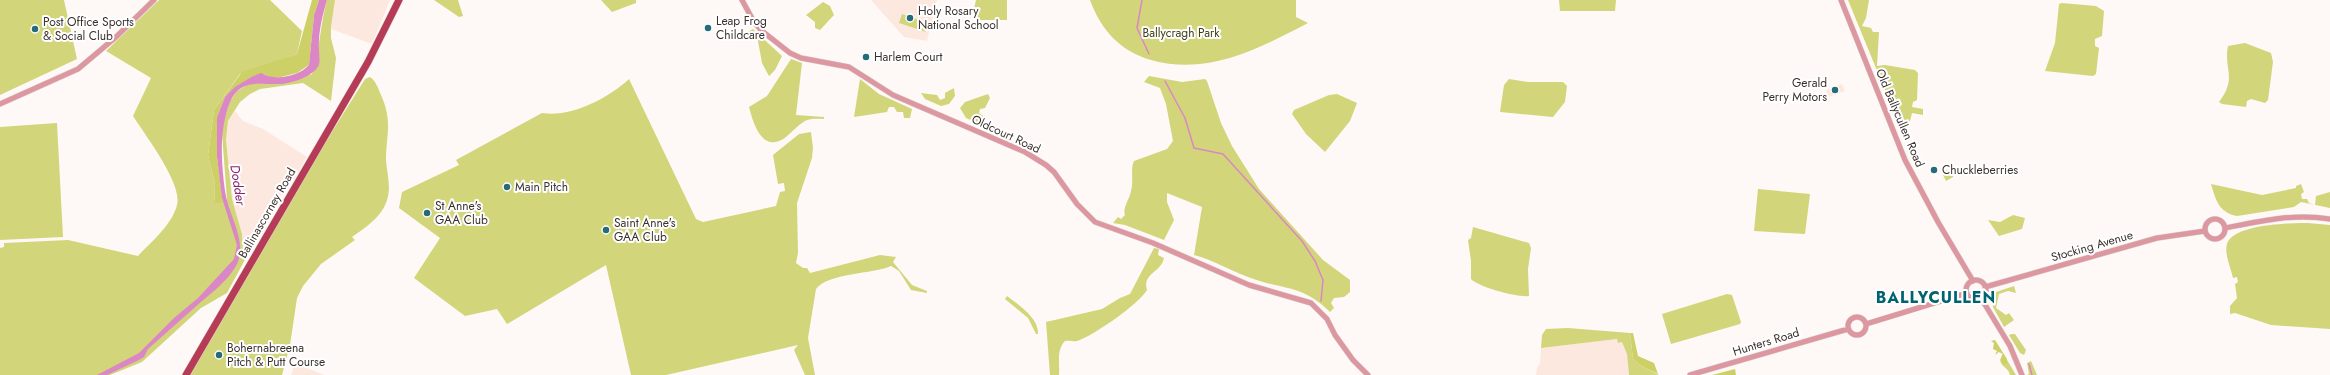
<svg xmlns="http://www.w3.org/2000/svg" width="2330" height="375" viewBox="0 0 2330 375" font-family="Jost,sans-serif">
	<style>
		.built { fill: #fde8e0 }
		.green { fill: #d2d579 }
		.forest { fill: #cdcf67 }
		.water { fill: #db87c5 }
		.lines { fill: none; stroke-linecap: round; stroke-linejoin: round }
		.stream { stroke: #db87c5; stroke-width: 1.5 }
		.minor-casing { stroke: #dbd5d2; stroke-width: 6 }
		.major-casing { stroke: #dbd5d2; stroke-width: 8 }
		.minor { stroke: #dd97a0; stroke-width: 5 }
		.major { stroke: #b63b57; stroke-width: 7 }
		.poi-dot { fill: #246d78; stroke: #fff; stroke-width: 1.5 }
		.labels { text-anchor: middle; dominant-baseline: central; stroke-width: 4; stroke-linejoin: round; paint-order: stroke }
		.poi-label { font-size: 12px; fill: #3b312d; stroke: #fff; text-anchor: start }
		.park-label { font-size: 12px; fill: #3e3f13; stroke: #fff }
		.street-label { font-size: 12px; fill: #3b312d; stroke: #fff }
		.water-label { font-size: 13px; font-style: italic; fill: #882673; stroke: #fff }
		.district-label { font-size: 16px; font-weight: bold; letter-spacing: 1px; fill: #006370; stroke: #fff }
	</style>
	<rect width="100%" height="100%" fill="#fef9f6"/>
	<path class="built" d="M335 0H390L372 44 331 29Z
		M871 0H937L927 41 904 37Z
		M1842 84 1845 91 1828 97 1826 90Z
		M235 111 243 121 263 129 307 157 294 180 290 179 247 256 243 252 242 234 232 199 226 140 228 121Z
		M1617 339 1622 341 1627 353 1629 375H1536L1537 368 1540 363 1541 348Z
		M295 364H296L325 375H291Z"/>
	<path class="green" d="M0 0H64L77 59 0 95Z
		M159 0H270L302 31 297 54 240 74 214 110 208 155 215 184 214 204 227 200 222 133 224 120 230 101 237 91 250 83 280 84 312 74C320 50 320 25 327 0H335L331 27V38L336 58 331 101 303 83 260 89 250 94 240 102 228 121 226 140 232 199 242 234 243 252 247 256 227 293 201 308 142 362 110 375H0V248L4 247V243L68 240 138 256C151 242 172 225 177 205 183 184 145 135 133 116L151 78 106 51Z
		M434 0H458L463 16 459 17Z
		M601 0H636V3L612 12Z
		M976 0H1007V20H976L973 13Z
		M1090 0H1296V17L1308 23C1258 49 1208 76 1151 60 1120 51 1101 30 1090 0Z
		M1559 0H1616L1615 11H1560Z
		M1848 0H1869L1866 18 1862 26 1871 28 1873 32H1879L1877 66 1885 65 1915 70 1918 73 1917 100 1913 102 1912 107 1923 109V115L1912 113 1910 121 1901 129Z
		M823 2 830 6 834 15 820 30 815 28V22L806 15Z
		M2062 3 2096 6 2104 11 2102 36 2095 39V46L2099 48 2096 74 2093 76 2045 71 2055 43 2059 4Z
		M902 14 929 23 926 32 899 23Z
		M753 29 782 56 775 70 769 76 762 63 758 41 748 32Z
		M2245 43 2271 53 2273 62 2268 100 2265 103 2251 99 2247 101 2246 107 2222 104 2219 102C2238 77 2223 69 2228 46Z
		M791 59 802 63 796 115 824 117V119C818 119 811 118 805 121 798 125 792 132 786 137 763 154 754 126 749 107L767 96Z
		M1149 76 1182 82 1205 79 1207 81 1221 123 1232 146 1259 189 1323 260 1350 280V292L1344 297 1334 298 1331 303 1334 308 1330 312C1302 284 1281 290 1248 277 1229 270 1213 260 1194 255L1202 207 1167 193V202L1174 220 1164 240 1125 225 1113 223 1118 217 1121 219 1125 215C1122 209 1130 198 1131 191 1134 181 1130 169 1134 161L1167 149 1173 141 1166 104 1160 88 1144 82Z
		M370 77C376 81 378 88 381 95 393 122 386 134 386 160 387 175 392 188 386 203 380 218 365 228 352 237L355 240 321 264 303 286 297 298 290 345 282 375H190L315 159 365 79Z
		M629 79 696 219 703 222 776 206 780 192 785 191 784 183 778 184 773 155 799 134 811 132 813 148 812 158 797 203 798 253 796 263 803 268H807L810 273 880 255 896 257 893 262 912 285 927 291V293L911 290 899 271 891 266C873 274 828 273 816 289L808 338 815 375H805L794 350 798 345 666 375H631L606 265 507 324 497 309 465 316 414 278 440 238 399 208 402 192 459 165 456 160 542 113C570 118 609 98 629 79Z
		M860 79 879 94 912 109 910 118H904L903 112H897L894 107H889L887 112 854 117Z
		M1509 79 1528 82H1563L1567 86 1565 102 1553 117 1500 112 1504 85Z
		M954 88 955 96 949 104 941 106 925 99 921 93 937 95 940 100 945 98V93Z
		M988 94 990 98 985 108 980 109 979 113 984 117V126L966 118 960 108 965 102Z
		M1337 94 1357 103 1350 121 1325 152 1306 134 1292 114 1294 110 1329 95Z
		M57 123 63 237 0 240V127Z
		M1940 169 1954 172 1953 177 1946 181Z
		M2211 184 2262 195 2296 188V186L2301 184 2304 192 2301 194 2302 199H2307L2309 203 2315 205 2316 196 2330 192V208L2301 202 2294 207 2237 216C2218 212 2216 200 2211 184Z
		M1758 189 1810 194 1805 234 1754 231Z
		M2013 215 2025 218 2022 229 1999 236 1988 220 2000 222Z
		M2308 223 2330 225V329L2271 325 2235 313 2230 314V306L2237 298 2235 284 2238 282 2237 277 2233 278C2231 268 2224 254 2227 244 2233 224 2290 223 2308 223Z
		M1473 227 1529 243 1531 248 1528 269 1529 296C1519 298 1478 287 1471 279V261L1468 240 1471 238Z
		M1154 248 1159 249 1158 255 1164 258C1161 273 1142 273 1147 290 1139 304 1093 336 1077 341 1073 342 1070 340 1065 341 1056 350 1060 364 1059 375H1050L1046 322 1102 309 1120 298 1130 294Z
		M2014 286 2016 293 2008 291 1999 294 1996 308 2006 315 2009 313 2014 320 2004 327 1993 307 1991 297 1996 292Z
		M1727 294 1732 295 1741 322 1740 324 1671 344 1662 314Z
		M1007 296C1019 305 1039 318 1038 334H1036L1028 318 1005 299Z
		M1568 328 1630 333 1633 359 1643 367 1659 375H1629L1627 354 1622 342 1618 343 1617 339 1541 348 1542 335 1546 329Z
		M2012 334H2015L2026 350 2024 355 2020 353 2009 335Z
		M2003 353 2016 375H2010C2009 368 2001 367 2000 360Z
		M2031 361 2037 375H2027L2029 374 2027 363Z"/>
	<path class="forest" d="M312 0H319L314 15 309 65 297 73 281 77H271L263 74 253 76 225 97 217 117V157L223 202 214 204 215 184 208 155 214 110 242 72 297 54Z
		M1630 333H1633L1638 356 1654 363 1658 374 1643 367 1633 359Z
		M1995 340 2007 359V364H2003L2001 360 2003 354 1999 352 1995 355 1997 351 1993 349 1994 343 1991 341Z
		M1735 369 1736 375H1712Z"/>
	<path class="water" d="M319 0H327C322 17 318 33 319 51 319 57 321 63 317 68 311 77 290 84 279 84 260 85 240 78 230 102 219 130 221 161 225 191 228 215 249 243 236 266 228 280 214 291 202 301 184 317 166 333 148 349L144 357 139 360 107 375H97L139 353 174 318 198 298 234 259 237 245 222 198 217 157V117L225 97 235 87 253 76 261 73C275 81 298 77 309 65L314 15Z"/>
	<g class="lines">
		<path class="stream" d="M1142 0 1137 28 1149 54
			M1165 81 1185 118 1194 148 1223 154 1302 241 1315 261 1323 280 1321 301
			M2029 364 2032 375"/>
		<g class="minor-casing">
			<path id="minor" d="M742 0 754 22 762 31 790 53 801 58 849 67 893 95 1025 152 1046 165 1054 172 1077 204 1095 222 1153 243 1249 285 1311 303 1327 319 1335 335 1353 360 1368 375
				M1841 0 1905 160 1938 222 1973 281
				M0 104 78 69 116 37 154 0
				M2205 229a10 10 0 1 1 20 0a10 10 0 1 1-20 0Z
				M2225 228C2260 221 2294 213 2330 219
				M1966 290a10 10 0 1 1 20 0a10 10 0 1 1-20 0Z
				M1985 287 2157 238 2205 231
				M1981 298 2010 346 2022 375
				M1848 326a9 9 0 1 1 18 0a9 9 0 1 1-18 0Z
				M1866 324 1967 293
				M1690 375 1848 329"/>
		</g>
		<g class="major-casing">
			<path id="major" d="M186 375 368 62 399 0"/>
		</g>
		<use href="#minor" class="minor"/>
		<use href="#major" class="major"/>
	</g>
	<g class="poi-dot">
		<circle cx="910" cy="18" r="4"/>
		<circle cx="708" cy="28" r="4"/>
		<circle cx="35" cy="29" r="4"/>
		<circle cx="866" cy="57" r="4"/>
		<circle cx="1835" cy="90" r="4"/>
		<circle cx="1934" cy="170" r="4"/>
		<circle cx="507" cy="187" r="4"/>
		<circle cx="427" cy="213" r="4"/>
		<circle cx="606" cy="230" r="4"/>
		<circle cx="219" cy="355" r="4"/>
	</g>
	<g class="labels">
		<g class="poi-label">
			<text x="918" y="11">Holy Rosary<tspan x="918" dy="14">National School</tspan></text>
			<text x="716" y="21">Leap Frog<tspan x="716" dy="14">Childcare</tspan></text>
			<text x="43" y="22">Post Office Sports<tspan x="43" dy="14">&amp; Social Club</tspan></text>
			<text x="874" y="57">Harlem Court</text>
			<text x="1827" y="83" text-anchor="end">Gerald<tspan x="1827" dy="14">Perry Motors</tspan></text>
			<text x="1942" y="170">Chuckleberries</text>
			<text x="515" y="187">Main Pitch</text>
			<text x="435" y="206">St Anne's<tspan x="435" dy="14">GAA Club</tspan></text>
			<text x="614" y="223">Saint Anne's<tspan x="614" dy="14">GAA Club</tspan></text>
			<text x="227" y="348">Bohernabreena<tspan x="227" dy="14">Pitch &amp; Putt Course</tspan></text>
		</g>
		<g class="park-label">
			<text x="1181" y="33">Ballycragh Park</text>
		</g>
		<g class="street-label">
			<text transform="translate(1900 118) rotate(67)">Old Ballycullen Road</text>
			<text transform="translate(1006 134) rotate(25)">Oldcourt Road</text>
			<text transform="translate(267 213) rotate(-60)">Ballinascorney Road</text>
			<text transform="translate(2092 246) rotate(-16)">Stocking Avenue</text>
			<text transform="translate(1766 342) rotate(-17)">Hunters Road</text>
		</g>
		<g class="water-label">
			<text transform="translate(238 185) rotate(81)">Dodder</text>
		</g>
		<g class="district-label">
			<text x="1936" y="297">BALLYCULLEN</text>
		</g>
	</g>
</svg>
